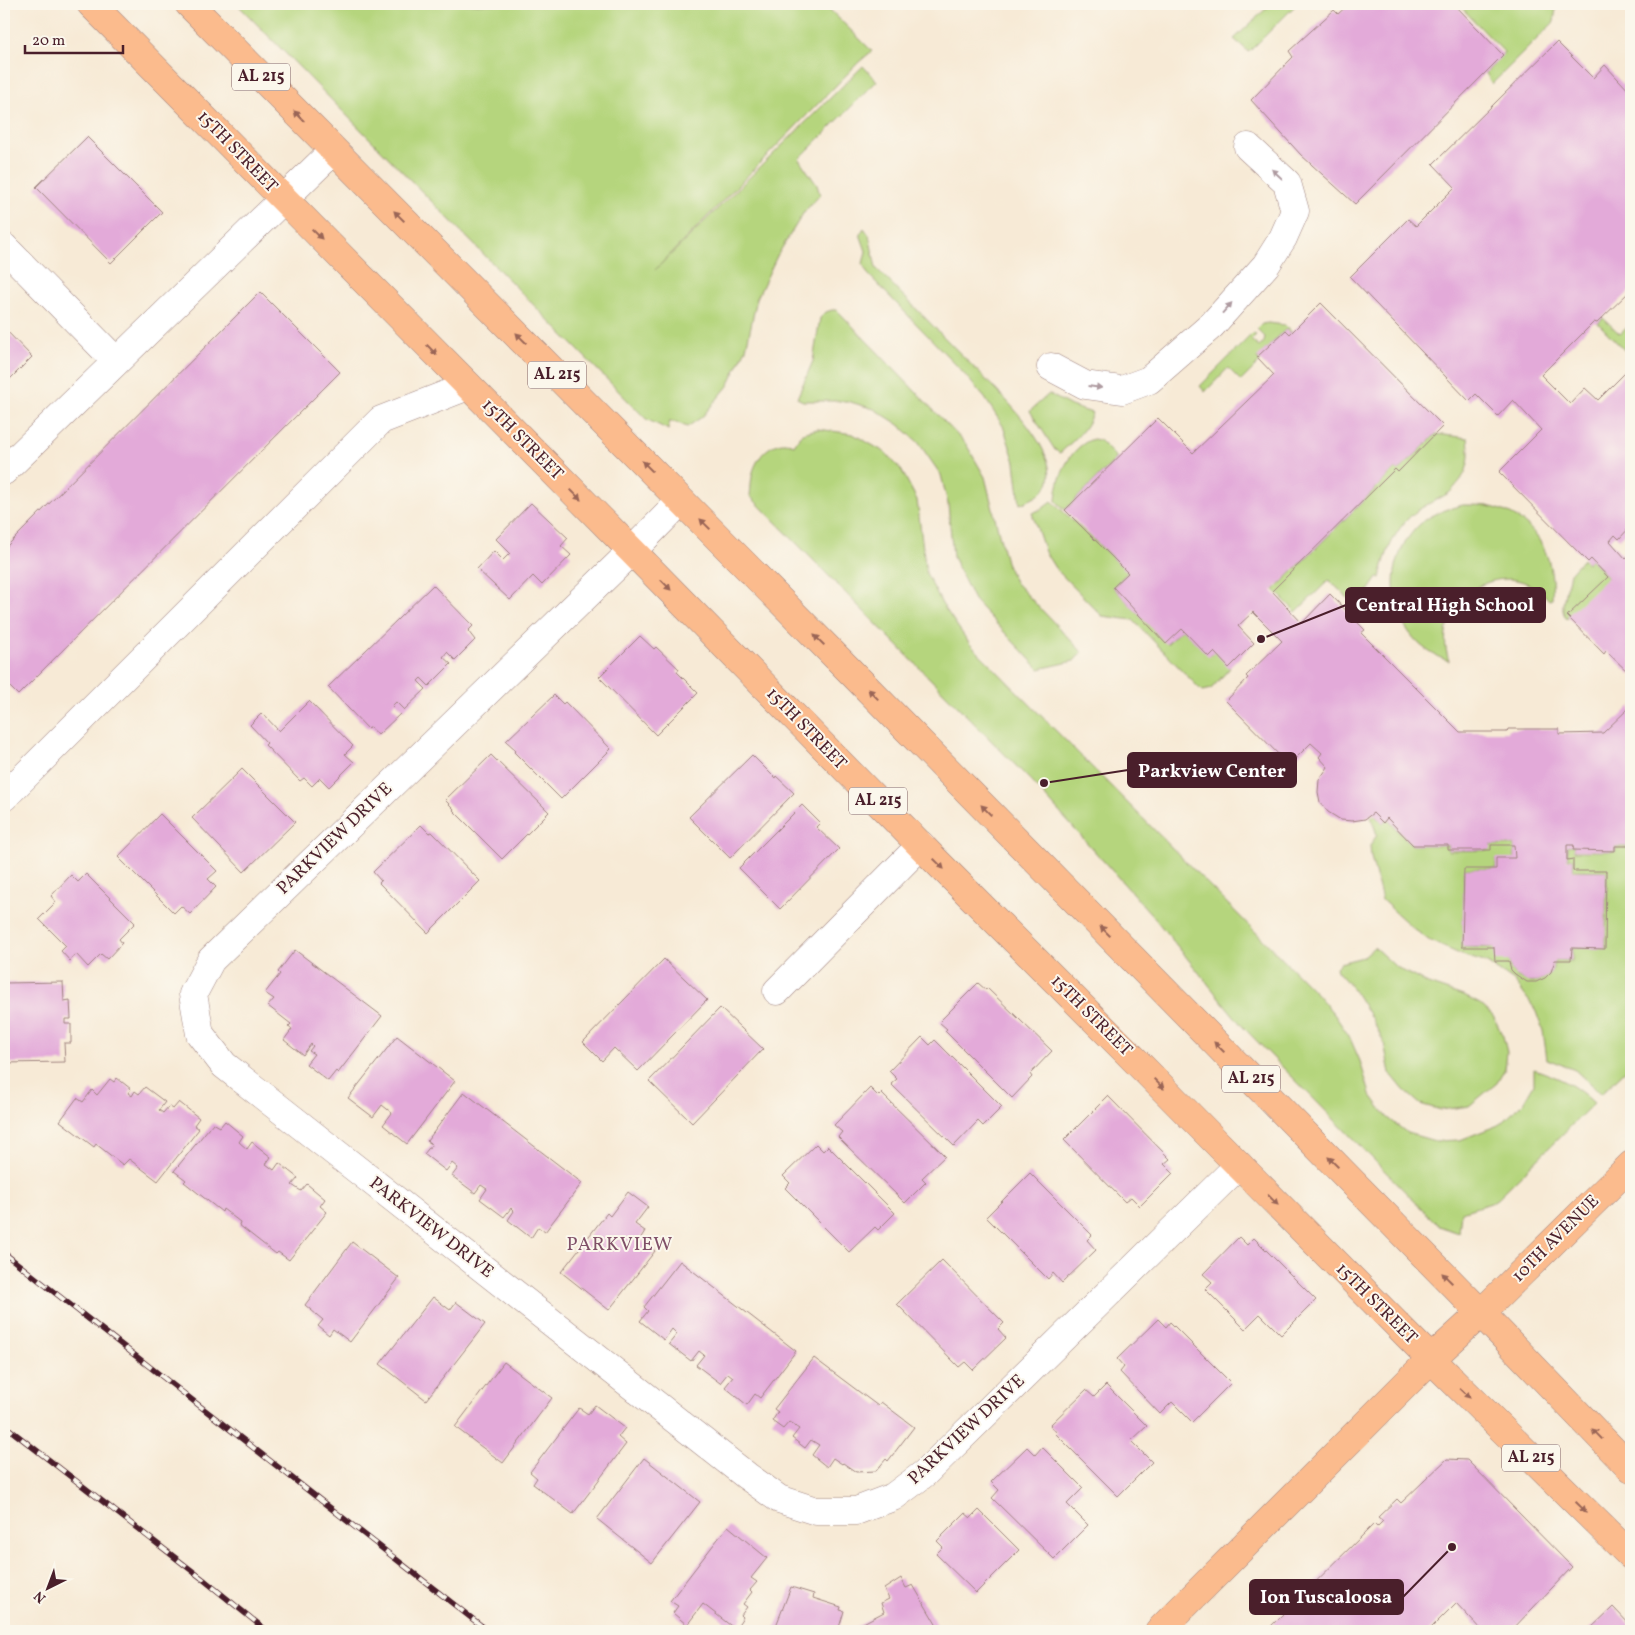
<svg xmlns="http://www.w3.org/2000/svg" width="1635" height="1635" viewBox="0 0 1635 1635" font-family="Vollkorn,serif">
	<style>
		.green { fill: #b5d57d; stroke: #807a54 }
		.building { fill: #e3aad9 }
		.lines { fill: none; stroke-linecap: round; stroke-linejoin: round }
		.minor-casing { stroke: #a08480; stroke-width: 29 }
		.major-casing { stroke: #a08480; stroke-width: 29 }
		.minor { stroke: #fff; stroke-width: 28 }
		.major { stroke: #fbbb8d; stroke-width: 28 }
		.rail-casing { stroke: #4a1f2b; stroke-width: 5.5 }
		.rail { stroke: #fbf7ec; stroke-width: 4; stroke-dasharray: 11; stroke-linecap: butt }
		.oneway { fill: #9a6557 }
		.oneway2 { fill: #ae9aa0 }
		.labels { text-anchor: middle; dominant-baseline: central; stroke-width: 4; stroke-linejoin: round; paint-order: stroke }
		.shield { fill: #fbf7ec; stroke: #7f6065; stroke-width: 1 }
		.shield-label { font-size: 16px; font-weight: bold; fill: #4a1f2b }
		.street-label { font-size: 18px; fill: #4a1f2b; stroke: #fbf7ec }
		.neighbourhood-label { font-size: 19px; letter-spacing: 1px; fill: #805068; stroke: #fbf7ec }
		.leader { fill: none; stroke: #4a1f2b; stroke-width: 2 }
		.callout-dot { fill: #4a1f2b; stroke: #fbf7ec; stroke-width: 2 }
		.callout { fill: #4a1f2b; stroke: #4a1f2b; stroke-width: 2 }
		.callout-label { font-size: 19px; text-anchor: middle; font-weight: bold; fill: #fff }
	</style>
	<rect width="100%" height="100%" fill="#fbf7ec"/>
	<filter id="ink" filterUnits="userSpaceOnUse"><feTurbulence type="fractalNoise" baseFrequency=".02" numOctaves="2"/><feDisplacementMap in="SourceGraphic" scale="10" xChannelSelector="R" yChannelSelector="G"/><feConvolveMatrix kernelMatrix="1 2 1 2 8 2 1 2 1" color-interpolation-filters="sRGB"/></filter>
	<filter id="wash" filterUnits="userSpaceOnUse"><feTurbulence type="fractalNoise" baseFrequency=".0096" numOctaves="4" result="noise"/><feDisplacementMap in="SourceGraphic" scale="20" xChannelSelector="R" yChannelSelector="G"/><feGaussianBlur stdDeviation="1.12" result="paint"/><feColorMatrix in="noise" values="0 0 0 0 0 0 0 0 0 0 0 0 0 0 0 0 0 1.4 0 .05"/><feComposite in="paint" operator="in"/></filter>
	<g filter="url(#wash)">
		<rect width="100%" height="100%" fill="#f7ead6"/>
		<path class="green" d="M237 4H824L872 51 859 62 655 270 863 66 877 81 799 159 817 185 820 195 804 212 777 256 757 298 746 349 728 386 702 417 687 427 676 422H669V430L646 419Z
			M1271 4H1297L1249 52 1234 39Z
			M1458 4H1555L1556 8 1554 22 1492 84 1486 73 1504 52Z
			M864 228 869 235 876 268 1007 401C1023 419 1058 458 1048 484 1043 495 1030 500 1020 504L1015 462 1003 426 985 398 958 367 868 274 863 264 866 251 860 234Z
			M832 310H837L966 444 985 477 1006 562 1015 582 1082 652 1074 661 1039 669 974 600 953 557 948 504 941 475 918 442 898 424 874 409 847 401H803L797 398 813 361 820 318 826 312Z
			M1603 318 1620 334 1631 324V347L1626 352 1598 323Z
			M1268 323 1285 325 1291 331 1290 334 1286 329 1257 358 1260 362 1241 381 1228 368 1205 392 1200 386 1253 333 1256 335 1251 340 1259 347 1264 342 1265 337 1257 329 1262 324Z
			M1049 394 1071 406 1092 413C1087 430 1073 441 1060 453L1055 450 1030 411Z
			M818 429 853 434 886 453 902 471 917 500 926 573 942 604 969 643 1315 992 1334 1014 1349 1036 1360 1061 1370 1094 1387 1117 1407 1133 1435 1141 1460 1140 1501 1124 1523 1103 1534 1084V1069C1560 1078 1574 1084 1594 1103L1498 1198 1491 1203 1461 1212 1459 1233 1439 1226 1243 1027 1152 915 1033 783 750 496C751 488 751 479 753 472 758 454 775 437 794 445L802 433Z
			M1436 434 1468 438C1470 455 1470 468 1459 482 1456 485 1453 490 1449 493 1437 500 1424 505 1413 514 1394 530 1385 555 1380 578H1377L1368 591 1354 604 1329 580 1296 612 1274 590 1395 469 1398 472Z
			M1093 439 1099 440 1117 458 1065 510 1056 501C1057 478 1069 447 1093 439Z
			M1052 501 1128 572 1113 587 1167 644 1182 629 1209 656 1215 652 1230 668 1211 689 1202 691 1133 620 1102 616 1055 568 1045 552 1032 513 1042 509Z
			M1463 505C1471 505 1479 505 1487 506 1533 515 1556 553 1552 599L1549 600C1506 549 1428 600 1449 661 1391 643 1376 568 1418 526 1430 514 1447 509 1463 505Z
			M1583 559 1587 563 1591 559 1608 578 1567 619C1559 610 1565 598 1566 587L1567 586 1570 573Z
			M1374 815 1383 823 1387 819 1412 845H1447L1448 851 1490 850 1491 845H1514L1515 859H1496V869H1464L1463 947 1495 948 1509 960 1511 970 1516 976 1531 983C1545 980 1552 974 1556 960L1572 961V948H1606V871L1573 870 1574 859H1568L1567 846 1573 845 1574 851H1616L1615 847H1631V1065L1601 1094 1575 1070 1547 1059 1543 1031 1535 1009 1514 981 1487 963 1462 955 1430 941 1414 929 1382 900 1371 857 1370 845 1377 835 1371 817Z
			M1374 947 1395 966 1407 973 1428 984 1466 997 1480 1004 1493 1016 1503 1036 1507 1052 1505 1069 1497 1083 1469 1106 1441 1110 1420 1104 1404 1090 1390 1073 1384 1043 1372 1019 1353 989 1337 971 1336 967 1340 963 1363 957Z"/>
		<g id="blocks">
			<path class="building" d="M1349 4H1454L1503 55 1355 204 1301 155 1251 100 1293 57 1289 51 1334 10 1338 14Z
				M1557 42 1593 78 1605 65 1631 93V290L1597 323 1594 322 1541 375 1570 404 1585 388 1598 400 1631 367V526L1619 539 1615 535 1610 541 1626 559 1631 554V675L1606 651 1604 654 1567 616 1608 577 1591 559 1588 562 1499 472 1541 430 1513 400 1498 416 1476 394 1469 401 1350 277 1408 219 1416 226 1455 187 1433 164Z
				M87 137 162 212 111 263 36 187Z
				M260 292 340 372 18 695 4 681V549Z
				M1321 303 1443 426 1398 472 1395 469 1272 591 1302 623 1330 594 1365 630 1361 633 1460 732H1507L1508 729H1559V734L1603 733 1631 706V846H1615V851L1573 850 1574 845H1567V860L1573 859V871H1606L1605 949 1572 948 1571 960H1555L1551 972 1545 978 1536 982H1527L1515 974 1511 970 1509 961H1495L1494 947H1462L1464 869H1496V858H1515L1514 845H1491V850H1448V845H1413L1387 818 1383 823 1373 813 1365 819 1352 821 1341 820 1328 812 1320 802 1318 792 1319 780 1328 767 1319 757 1322 753 1311 743 1289 765 1226 701 1248 678 1246 676 1282 641 1253 612 1238 626 1254 643 1229 668 1214 652 1209 657 1182 629 1166 644 1113 587 1128 573 1065 510 1158 418 1193 453 1274 375 1257 357 1286 330 1290 334Z
				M4 328 32 357 4 385Z
				M531 503 568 538 561 546 571 555 542 585 533 576 510 600 477 569 494 551 503 560 510 553 496 539Z
				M433 585 473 626 468 631 475 640 455 660 447 652 443 657 451 664 429 686 421 678 418 681 426 689 404 710 396 702 392 706 400 714 378 735 371 727 368 729 328 687Z
				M640 636 654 649 656 647 679 669 677 672 698 693 656 735 599 677Z
				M554 695 563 704 565 702 611 749 561 799 514 752 516 750 506 741Z
				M309 701 353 746 345 754 354 762 329 787 320 778 312 786 304 778 300 781 265 745 267 743 250 725 262 713 279 731Z
				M491 755 549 812 502 859 453 810 454 809 445 800Z
				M752 755 775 778 776 776 794 793 730 858 689 817Z
				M242 769 295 822 244 872 192 818Z
				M802 805 820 823 816 827 839 849 780 909 739 868Z
				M160 814 217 871 208 879 216 887 190 914 181 906 174 913 118 857Z
				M421 825 429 833 432 832 480 881 428 933 379 883 381 881 373 872Z
				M86 874 135 923 119 939 122 943 107 959 101 954 88 967 76 954 70 961 61 951 66 946 39 919 56 902 51 896 71 875 78 882Z
				M295 950 382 1016 338 1073 336 1071 328 1081 306 1064 314 1054 309 1051 313 1046 311 1044 303 1055 284 1040 292 1029 288 1027 291 1024 268 1006 274 999 265 993 280 974 278 972Z
				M664 959 707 1000 638 1071 614 1048 602 1061 583 1042Z
				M63 982 64 1001 70 1000 71 1019H65V1024H71V1043H64L65 1062 4 1063V983Z
				M978 983 986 990 987 988 1052 1051 1030 1074 1032 1077 1012 1098 945 1031 947 1029 939 1022Z
				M720 1008 763 1049 692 1123 649 1081Z
				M397 1036 455 1081 407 1144 383 1125 392 1113 382 1105 373 1117 348 1098Z
				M922 1037 930 1045 935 1040 1002 1107 983 1126 978 1121 954 1146 891 1084 897 1079 889 1071Z
				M117 1078 131 1089 128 1093 132 1096 135 1091 139 1094 145 1087 165 1102 159 1110 163 1113 169 1106 173 1109 179 1102 199 1118 194 1125 199 1129 158 1181 129 1159 123 1165 96 1144 94 1147 60 1121 77 1098 83 1102 92 1090 97 1095 110 1079 114 1082Z
				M870 1088 878 1096 881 1093 945 1156 922 1178 926 1182 905 1203 838 1137 842 1132 834 1125Z
				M464 1092 582 1183 545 1232 538 1227 531 1238 508 1220 514 1211 511 1208 504 1217 480 1199 487 1189 481 1185 475 1193 452 1176 458 1168 452 1163 446 1171 424 1154 432 1144 427 1141Z
				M1108 1096 1170 1159 1164 1164 1173 1173 1140 1206 1131 1197 1125 1202 1064 1140Z
				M225 1121 243 1136 239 1142 247 1149 252 1142 271 1157 266 1164 274 1170 279 1163 298 1178 292 1185 301 1191 307 1184 325 1199 320 1206 327 1212 289 1260 278 1252 276 1254 239 1225 240 1222 223 1209 222 1212 184 1182 186 1180 174 1171 213 1123 220 1127Z
				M816 1144 823 1151 828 1146 895 1213 878 1230 875 1227 849 1252 785 1188 790 1183 783 1176Z
				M1030 1173 1092 1235 1087 1240 1096 1250 1062 1283 1053 1273 1048 1279 986 1217Z
				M628 1192 648 1207 635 1224 645 1231 640 1239 655 1251 609 1310 561 1272 607 1213 610 1216Z
				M1239 1237 1247 1245 1254 1238 1316 1300 1281 1335 1260 1314 1245 1329 1205 1289 1212 1282 1203 1274Z
				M352 1242 399 1278 350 1342 333 1329 329 1335 318 1326 323 1320 305 1305Z
				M942 1260 1004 1323 998 1329 1006 1338 973 1370 965 1362 959 1367 897 1304Z
				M680 1261 796 1351 760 1398 755 1394 747 1405 725 1387 733 1377 728 1373 720 1383 696 1365 704 1355 699 1351 691 1361 669 1344 677 1334 672 1329 664 1340 640 1321 648 1311 644 1307Z
				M433 1297 450 1310 456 1302 485 1324 426 1400 380 1364Z
				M1158 1319 1166 1327 1170 1322 1231 1383 1192 1422 1172 1402 1160 1414 1120 1372 1124 1367 1117 1359Z
				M814 1358 878 1406 881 1402 914 1427 888 1461 886 1459 876 1471 856 1472 843 1463 842 1464 833 1458 827 1467 812 1455 819 1445 811 1440 805 1448 792 1438 799 1429 789 1422 783 1429 772 1421 778 1412 774 1409Z
				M504 1362 552 1398 503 1463 455 1427Z
				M1106 1385 1147 1426 1131 1441 1152 1462 1118 1496 1056 1434 1057 1433 1050 1425 1086 1390 1094 1397Z
				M595 1405 625 1428 618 1437 626 1444 573 1514 533 1484 537 1478 530 1472 579 1408 588 1414Z
				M1027 1447 1035 1455 1042 1447 1083 1488 1067 1504 1088 1525 1054 1559 992 1498 999 1490 991 1482Z
				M644 1458 700 1502 652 1563 597 1519Z
				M1447 1459 1467 1460 1572 1567 1511 1631H1482L1456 1603 1428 1631H1266L1374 1524 1377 1527 1383 1521 1378 1517 1397 1499 1401 1503Z
				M979 1510 1019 1550 976 1593 936 1554 943 1547 937 1541 965 1513 971 1518Z
				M728 1526 767 1558 751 1578 757 1582 750 1590 752 1592 743 1604 747 1607 741 1615 743 1617 735 1629 703 1604 687 1625 673 1613 678 1606 670 1601Z
				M901 1578 906 1588 913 1585 940 1631H854L852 1629 884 1612 881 1603 889 1599 884 1589Z
				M791 1587 814 1594 813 1598 841 1607 840 1610 844 1611 838 1631H774Z
				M1613 1607 1631 1626V1631H1588Z"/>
		</g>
	</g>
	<g filter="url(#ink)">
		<use href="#blocks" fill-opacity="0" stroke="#a08480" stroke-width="1"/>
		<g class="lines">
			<g class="minor-casing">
				<path id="minor" d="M4 247 116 361
					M1051 367 1085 385 1122 390 1149 380 1212 325 1266 265 1283 238 1295 211 1287 183 1248 147
					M4 471 333 151
					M681 501 632 551 211 960 193 994 200 1034 224 1065 747 1476 779 1499 816 1511H856L893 1497 925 1473 1239 1165
					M4 797 381 420 468 386
					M777 991 921 845"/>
			</g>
			<g class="major-casing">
				<path id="major" d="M91 4 632 551 934 859 1125 1050 1431 1359 1631 1556
					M189 4 853 674 1481 1313 1631 1469
					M1159 1631 1431 1359 1481 1313 1631 1165"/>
			</g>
			<use href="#minor" class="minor"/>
			<use href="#major" class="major"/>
			<g class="rail-casing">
				<path id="rail" d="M4 1253 488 1631
					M4 1425 204 1580 267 1631"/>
			</g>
			<use href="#rail" class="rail"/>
		</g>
		<defs><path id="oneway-solid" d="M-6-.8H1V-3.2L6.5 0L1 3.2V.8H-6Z" transform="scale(1.25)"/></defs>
		<g class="oneway">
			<use href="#oneway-solid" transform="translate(299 116) rotate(-134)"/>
			<use href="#oneway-solid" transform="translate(399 216) rotate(-135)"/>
			<use href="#oneway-solid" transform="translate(317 234) rotate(45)"/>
			<use href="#oneway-solid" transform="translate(521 338) rotate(-135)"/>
			<use href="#oneway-solid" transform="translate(432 350) rotate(45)"/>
			<use href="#oneway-solid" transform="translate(647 466) rotate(-135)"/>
			<use href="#oneway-solid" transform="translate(576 495) rotate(45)"/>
			<use href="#oneway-solid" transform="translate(705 524) rotate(-135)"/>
			<use href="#oneway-solid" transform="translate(666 585) rotate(46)"/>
			<use href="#oneway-solid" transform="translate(819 640) rotate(-135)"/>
			<use href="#oneway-solid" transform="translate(873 694) rotate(-134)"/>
			<use href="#oneway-solid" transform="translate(986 810) rotate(-134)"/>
			<use href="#oneway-solid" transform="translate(939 864) rotate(45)"/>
			<use href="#oneway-solid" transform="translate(1105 931) rotate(-135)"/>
			<use href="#oneway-solid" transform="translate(1219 1047) rotate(-135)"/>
			<use href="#oneway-solid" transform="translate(1159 1084) rotate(45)"/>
			<use href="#oneway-solid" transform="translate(1333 1162) rotate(-135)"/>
			<use href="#oneway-solid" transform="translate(1273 1200) rotate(45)"/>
			<use href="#oneway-solid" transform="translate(1447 1278) rotate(-135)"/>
			<use href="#oneway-solid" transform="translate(1465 1393) rotate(44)"/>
			<use href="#oneway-solid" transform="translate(1597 1434) rotate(-134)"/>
			<use href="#oneway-solid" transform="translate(1581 1507) rotate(44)"/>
		</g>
		<g class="oneway2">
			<use href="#oneway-solid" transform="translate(1277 174) rotate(-137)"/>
			<use href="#oneway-solid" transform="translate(1227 308) rotate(-48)"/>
			<use href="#oneway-solid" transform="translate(1095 387) rotate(7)"/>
		</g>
	</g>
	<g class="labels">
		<g class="shield">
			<rect x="232" y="63.5" width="58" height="27" rx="4"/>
			<rect x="528" y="361.5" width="58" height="27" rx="4"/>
			<rect x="849" y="787.5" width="58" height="27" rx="4"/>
			<rect x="1222" y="1065.5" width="58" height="27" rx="4"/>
			<rect x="1502" y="1444.5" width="58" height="27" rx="4"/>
		</g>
		<g class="shield-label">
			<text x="261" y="77">AL 215</text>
			<text x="557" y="375">AL 215</text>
			<text x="878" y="801">AL 215</text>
			<text x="1251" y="1079">AL 215</text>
			<text x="1531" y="1458">AL 215</text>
		</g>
		<g class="street-label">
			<text transform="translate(237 152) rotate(46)">15TH STREET</text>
			<text transform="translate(522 440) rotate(45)">15TH STREET</text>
			<text transform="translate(806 729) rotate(46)">15TH STREET</text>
			<text transform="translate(335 839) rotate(-44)">PARKVIEW DRIVE</text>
			<text transform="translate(1091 1016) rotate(45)">15TH STREET</text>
			<text transform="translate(431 1228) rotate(38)">PARKVIEW DRIVE</text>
			<text transform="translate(1556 1239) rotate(-45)">10TH AVENUE</text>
			<text transform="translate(1376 1304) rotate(45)">15TH STREET</text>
			<text transform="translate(967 1430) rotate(-43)">PARKVIEW DRIVE</text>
		</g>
		<g class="neighbourhood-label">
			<text x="620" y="1245">PARKVIEW</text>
		</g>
	</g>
	<path class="leader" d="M1261 639L1346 605M1044 783L1128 770M1452 1547L1403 1597"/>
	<g class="callout-dot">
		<circle cx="1261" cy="639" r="5"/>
		<circle cx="1044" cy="783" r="5"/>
		<circle cx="1452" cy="1547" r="5"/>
	</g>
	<g class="callout">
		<rect x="1346" y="588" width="199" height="34" rx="5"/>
		<rect x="1128" y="753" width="168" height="34" rx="5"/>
		<rect x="1250" y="1580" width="153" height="34" rx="5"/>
	</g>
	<g class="callout-label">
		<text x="1445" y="611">Central High School</text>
		<text x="1212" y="777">Parkview Center</text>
		<text x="1326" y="1603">Ion Tuscaloosa</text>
	</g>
	<rect width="1635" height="1635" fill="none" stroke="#fbf7ec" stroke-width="20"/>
	<g transform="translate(48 1588) rotate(222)" stroke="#fbf7ec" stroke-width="4" paint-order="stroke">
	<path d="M0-4L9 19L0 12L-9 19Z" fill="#4a1f2b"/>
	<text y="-8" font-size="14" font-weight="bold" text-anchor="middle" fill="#4a1f2b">N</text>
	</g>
	<path d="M25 45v8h98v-8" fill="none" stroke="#4a1f2b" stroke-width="2.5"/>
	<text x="32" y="45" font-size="15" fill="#4a1f2b" stroke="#fbf7ec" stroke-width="4" paint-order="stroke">20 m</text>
</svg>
